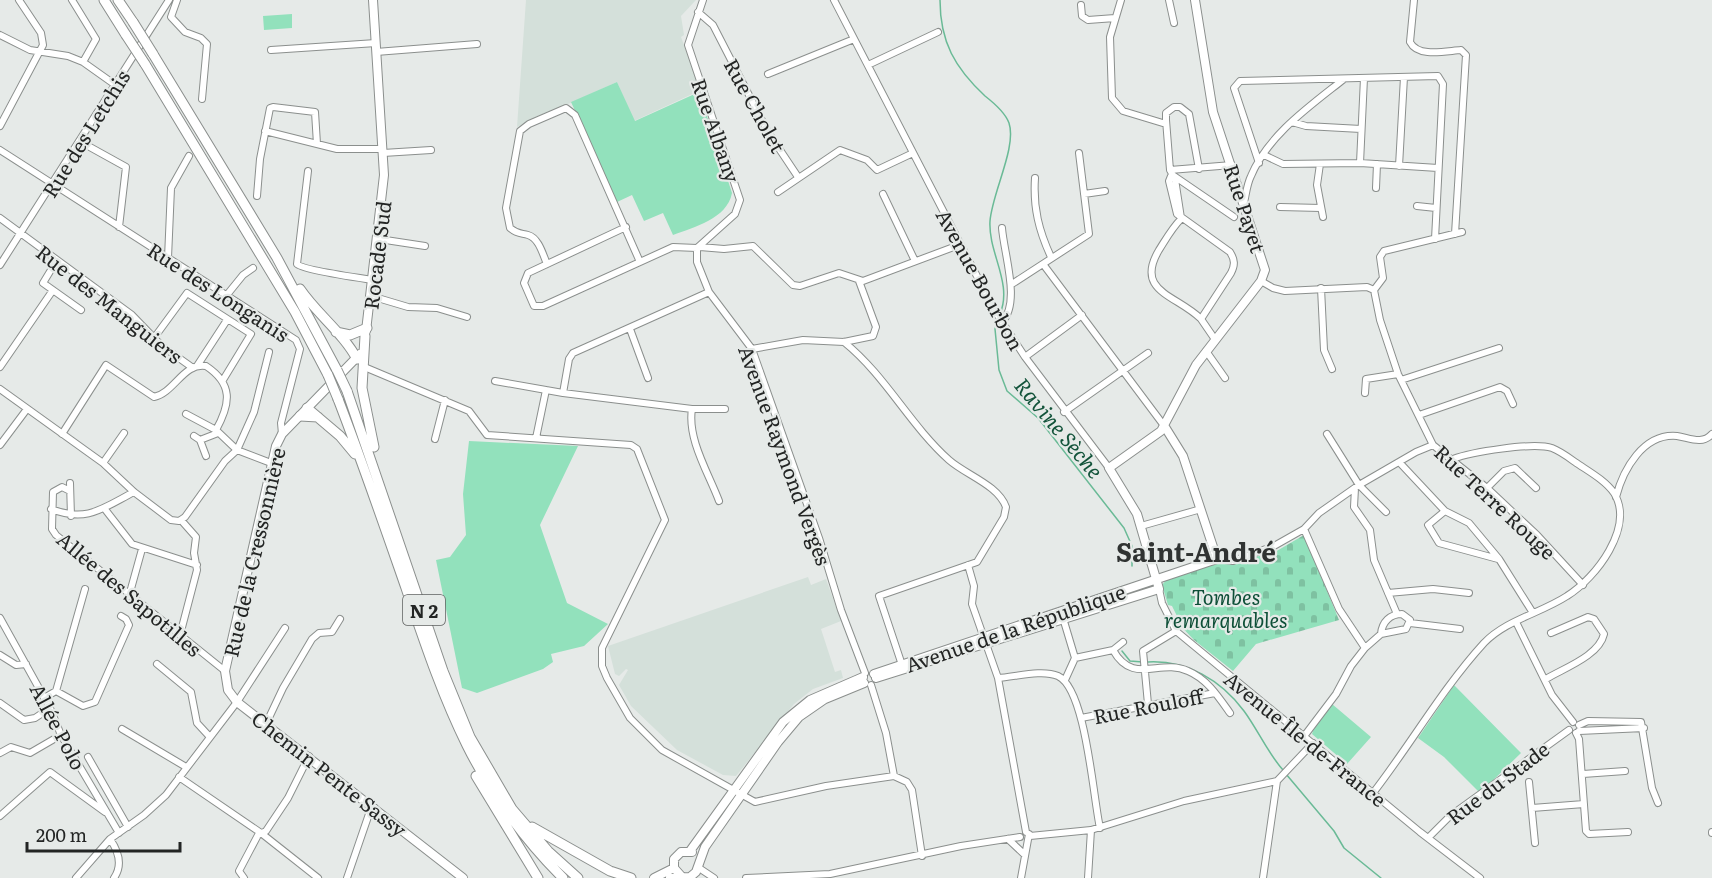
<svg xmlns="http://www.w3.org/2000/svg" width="1712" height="878" viewBox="0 0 1712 878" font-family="Literata,serif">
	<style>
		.built { fill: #d4e0da }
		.cemetery { fill: url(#cemetery-stones) }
		.garden { fill: #92e1bc }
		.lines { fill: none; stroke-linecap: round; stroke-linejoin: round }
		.stream { stroke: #6aba96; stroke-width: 1.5 }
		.minor-casing { stroke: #8b8f8d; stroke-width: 8 }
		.major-casing { stroke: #8b8f8d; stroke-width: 10 }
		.highway-casing { stroke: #8b8f8d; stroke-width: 11 }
		.minor { stroke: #fff; stroke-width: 6 }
		.major { stroke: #fff; stroke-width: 8 }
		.highway { stroke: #fff; stroke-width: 9 }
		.highway-bridge-casing { stroke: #8b8f8d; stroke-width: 11; stroke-linecap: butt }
		.highway-bridge { stroke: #fff; stroke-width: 9 }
		.labels { text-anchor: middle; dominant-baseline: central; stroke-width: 4.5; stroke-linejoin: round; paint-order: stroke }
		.shield { fill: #e6eae8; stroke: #5e605f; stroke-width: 1.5 }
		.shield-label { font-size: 18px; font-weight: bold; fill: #232524 }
		.street-label { font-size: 20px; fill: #232524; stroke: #e6eae8 }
		.park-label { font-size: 20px; font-style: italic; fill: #0d4f37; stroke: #e6eae8 }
		.water-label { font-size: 21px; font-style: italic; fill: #13543b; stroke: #e6eae8 }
		.district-label { font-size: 26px; font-weight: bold; fill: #303332; stroke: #e6eae8 }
	</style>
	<defs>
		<pattern id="cemetery-stones" width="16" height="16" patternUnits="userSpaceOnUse" patternTransform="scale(1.5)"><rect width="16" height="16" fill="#92e1bc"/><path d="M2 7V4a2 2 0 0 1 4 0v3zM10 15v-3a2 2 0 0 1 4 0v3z" fill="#7ec1a1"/></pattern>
	</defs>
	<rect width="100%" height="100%" fill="#e6eae8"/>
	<path class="built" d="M526 0H696L681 16 684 35 681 37 701 90 634 121 617 82 517 127Z
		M808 577 811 585 826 579 841 621 821 629 835 672 841 670 843 678 813 689 794 704 736 776 723 775 677 750 631 706 619 685 628 670 626 669 619 676 615 674 608 646Z"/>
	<path class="cemetery" d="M1304 535 1339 620 1256 644 1233 671 1194 640 1175 620 1177 616 1172 606 1168 605 1162 585 1167 579 1219 563H1232L1275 552Z"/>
	<path class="garden" d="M292 14V28L264 30 263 16Z
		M617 82 635 121 699 92 732 193C727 219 694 227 673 235L663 213 644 221 632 195 617 202 571 102Z
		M469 441 578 446 540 525 567 603 608 624 584 646 551 654 553 662 543 669 477 693 462 688 436 560 450 557 466 535 463 494Z
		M1454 685 1521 753 1480 793 1444 757 1418 738Z
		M1332 704 1371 737 1347 764 1312 734 1315 725Z"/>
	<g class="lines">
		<path class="stream" d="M940 0C940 42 955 68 985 96 994 103 1005 112 1009 123 1017 147 992 193 990 221 988 253 1013 283 1000 314
			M998 319 995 329 999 370 1007 391 1038 418 1124 528 1132 546V566
			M1122 651 1130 661 1143 662
			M1148 662C1187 660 1221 680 1244 711 1258 730 1267 752 1283 770
			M1286 774 1334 831 1344 848 1381 878"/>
		<g class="minor-casing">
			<path id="minor" d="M72 0 96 39 83 62
				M177 0 171 17 185 32 201 38 207 44 202 99
				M703 0 688 45 740 200 735 214 697 248V262L709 292 752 349 819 538 841 610 865 673
				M834 0 995 311 1025 357 1109 468
				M1121 0 1110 37 1112 98 1123 111 1166 124
				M1169 0 1174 23
				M1414 0 1410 42C1418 58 1446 51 1461 50L1466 55 1455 234
				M1081 5 1082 16 1088 20 1115 18
				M698 12 713 25 768 132 798 177
				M0 35 30 50 68 56 83 62 114 84
				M271 50 376 43
				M376 52 477 44
				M868 65 938 32
				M768 74 854 39
				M1292 122 1306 126 1361 129
				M0 126 43 45 41 33 19 0
				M265 131 337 149H383
				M79 141 126 167 119 227
				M0 150 296 340 300 349 281 423 282 434
				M383 153 431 150
				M1264 155 1283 164 1360 163 1438 168
				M1259 163 1234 88 1240 81 1438 76 1443 84 1435 239
				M1360 163 1364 78
				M1320 164 1317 185 1323 217
				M1399 166 1404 77
				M1170 170 1232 165
				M308 171 297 264C302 270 360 278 373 280
				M1171 176 1169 181 1177 214 1230 252C1235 260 1235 265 1231 273L1201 319 1214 338
				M1174 176 1234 217
				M1035 178C1033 208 1039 231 1051 257
				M1376 188 1377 164
				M778 192 840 150 867 160 877 170 913 153
				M883 194 915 261
				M1084 194 1105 191
				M257 196 260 159 270 108 273 107 315 112 317 144
				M1244 203C1246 194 1247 184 1251 176 1268 135 1310 106 1344 79
				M1417 206 1436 208
				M1280 207 1321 208
				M0 218 132 315 162 346 193 368
				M1181 218 1175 179 1170 170 1166 120V113L1174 107H1180L1189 114 1199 169
				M1181 219C1172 228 1166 239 1159 250 1134 292 1177 295 1201 319
				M626 227 528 273 524 283 534 306H543L673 247 697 248
				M379 239 425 246
				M700 247 724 249 753 246 793 285 800 286 839 273 863 281 959 245
				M168 258 171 188 189 156
				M57 260 43 283 81 310
				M547 264C543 255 539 238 528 235 520 233 517 234 510 228L506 208 520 131 529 124 566 108 575 115 640 262
				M1043 264 1165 427
				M0 265 169 0
				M1261 281 1273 288 1285 291 1367 287 1374 290
				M1012 284 1089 234 1079 153
				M1321 288 1324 350 1332 369
				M1374 290 1380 320 1398 374 1433 445 1487 488 1537 535 1583 585
				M1374 290 1383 278 1380 257 1384 251 1462 232
				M226 296 243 275 253 268
				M371 296 408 307 437 308 467 317
				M1002 322C1021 303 1004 254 1002 228
				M630 329 648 378
				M154 338 187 293 251 334 223 380
				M844 342C886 376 909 424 949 460 966 475 998 485 1006 507L1004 517 977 562 879 596 902 665
				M752 349 803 340 844 342 873 336 876 327 859 281
				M1206 351 1225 378
				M1025 357 1082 315
				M197 366 227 320
				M362 366 469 411 487 435 631 445 637 449 665 520 602 648V666L607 678 630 718 662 750 755 802 826 786 894 776 907 782 912 790 922 856
				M0 367 53 290
				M1401 380 1499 348
				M495 381 563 393 569 359 573 353 709 292
				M0 389 103 463 134 492 171 520 179 521 185 517 225 461 237 450 254 412 269 352
				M563 393 692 409C687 439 709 474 719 501
				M1365 393 1366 379 1398 374
				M692 409H725
				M1064 412 1148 353
				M186 414 216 430 237 450 271 463
				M1419 415 1500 387 1507 391 1513 404
				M62 434 106 365 154 397C174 393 184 362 206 366 233 384 231 403 216 430
				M1327 434 1359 485 1386 512
				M194 436 200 440 206 456
				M536 438 546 390
				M435 439 445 400
				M200 440 218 433
				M0 445 27 409
				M103 463 124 433
				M1400 463 1445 511 1469 523 1499 559 1533 613
				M70 483 71 516
				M1355 488 1354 507 1370 530 1374 560 1397 614
				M1487 488 1504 471 1515 468 1536 488
				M70 491 62 487 53 492 52 529 56 535 225 671
				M1616 497C1623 470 1643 433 1677 436 1690 438 1702 445 1712 434
				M104 508 132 544 197 565
				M51 509C87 523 103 508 134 492
				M1445 511 1428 525 1439 543 1498 559
				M1141 526 1201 509
				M1304 529 1339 609 1365 648
				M1217 559 1233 561 1274 546 1304 529 1319 513 1359 485 1416 452 1433 445
				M968 565 974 586 972 604 998 678 1026 832
				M1159 589 1162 603 1176 631 1420 832 1480 878
				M1388 593 1433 589 1469 593
				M129 596 142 549
				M0 618 50 708 61 735 119 833
				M1063 618 1075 658 1065 680
				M1516 622 1552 695 1573 722
				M1410 623 1460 629
				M180 635 197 570 194 553 196 537 181 520
				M1113 650C1133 686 1160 658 1188 671 1207 679 1218 696 1230 713
				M0 655 16 665 26 664
				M1075 658 1113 650 1123 642
				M157 664 191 692 197 723 209 736
				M998 678C1015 677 1042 669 1058 676 1086 689 1093 797 1100 828
				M1546 679C1564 668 1599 656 1604 634L1594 619 1588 617 1551 633
				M871 685 886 733 894 776
				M56 691 85 589
				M44 698 56 691 83 706 95 702 129 625 126 619 121 616
				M0 703 24 720 35 718 50 708
				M1148 704 1143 651 1176 631
				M1081 718 1215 693
				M266 724 283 688 312 639 319 633 332 632 340 619
				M1579 725 1588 721 1641 722 1652 788 1658 803
				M122 729 186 767
				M1579 731 1644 728
				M1576 733 1579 739 1586 831 1589 834 1628 832
				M1305 735 1336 694 1351 666 1365 648 1381 634 1406 629 1410 620 1402 614C1390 614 1382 622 1381 634
				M0 753 11 747 30 753 61 735
				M88 757 128 827
				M1583 774 1625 771
				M179 777 261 833 318 878
				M1529 782 1535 843
				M1373 793C1411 744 1442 689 1484 643 1506 620 1541 613 1567 596 1596 578 1635 527 1614 493 1605 480 1588 471 1575 462 1568 457 1560 451 1552 448 1533 442 1471 452 1453 459
				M1532 808 1584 804
				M0 816 50 772 105 812
				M1712 832V833
				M1030 836 1091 830 1184 801 1277 781 1313 743
				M1428 838 1450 816 1569 730
				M110 839C119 852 123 865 114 878
				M1008 839 1025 855
				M699 868 714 878
				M76 878 110 839 144 815 166 795 237 702 285 628
				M244 878 239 871 258 835 266 831 288 798 309 756
				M347 878 370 811 375 808
				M746 878 830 874 961 846 1020 837
				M1021 878 1029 834
				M1088 878 1091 830
				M1263 878 1277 781"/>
		</g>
		<g class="major-casing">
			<path id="major" d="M366 331 384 175 373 0
				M360 354 282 434 276 446 225 671 228 690 237 702 463 878
				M874 674 1217 559 1183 456 1165 427
				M876 678 1159 589 1137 514 1109 468 1161 431 1196 365 1261 281 1265 270 1213 112 1195 0
				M690 851 783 722 810 700 863 677
				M682 877 674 868V859L681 852H692
				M654 878 674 868
				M670 878 690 877 696 872 705 847 778 742 799 717 825 699 864 683"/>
		</g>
		<g class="highway-casing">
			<path id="highway" d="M104 0 126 35
				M118 0 133 22
				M153 54 277 258 337 370
				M145 64 295 312 328 375
				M300 289C317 314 343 333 357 359
				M336 332 350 335 367 328
				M365 336 362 388 374 447
				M347 391 443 671 470 737 512 809 548 851 578 878
				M338 399C362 461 384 525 406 588 446 705 474 789 563 878
				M307 408 340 436 355 454
				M300 416 318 417
				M476 776 538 878
				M532 827 610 871 631 878"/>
		</g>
		<use href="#minor" class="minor"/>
		<use href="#major" class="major"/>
		<use href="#highway" class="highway"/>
		<g class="highway-bridge-casing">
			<path id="highway-bridge" d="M133 22 153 54
				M126 35 145 64
				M337 370 347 391
				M328 375 338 399"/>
		</g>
		<use href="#highway-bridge" class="highway-bridge"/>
	</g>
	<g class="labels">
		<rect class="shield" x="403" y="595" width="42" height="30" rx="4.5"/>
		<g class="shield-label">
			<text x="424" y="610">N 2</text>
		</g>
		<g class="street-label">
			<text transform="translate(756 105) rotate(61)">Rue Cholet</text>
			<text transform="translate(717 130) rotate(71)">Rue Albany</text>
			<text transform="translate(85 133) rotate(-58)">Rue des Letchis</text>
			<text transform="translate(1246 208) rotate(72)">Rue Payet</text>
			<text transform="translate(376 255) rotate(-83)">Rocade Sud</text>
			<text transform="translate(981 279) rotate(61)">Avenue Bourbon</text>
			<text transform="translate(219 291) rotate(33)">Rue des Longanis</text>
			<text transform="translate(110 303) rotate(38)">Rue des Manguiers</text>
			<text transform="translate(786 455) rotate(70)">Avenue Raymond Vergès</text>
			<text transform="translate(1496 501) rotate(43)">Rue Terre Rouge</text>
			<text transform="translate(253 552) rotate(-77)">Rue de la Cressonnière</text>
			<text transform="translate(130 593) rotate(40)">Allée des Sapotilles</text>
			<text transform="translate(1015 627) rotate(-19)">Avenue de la République</text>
			<text transform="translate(1148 705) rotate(-11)">Rue Rouloff</text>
			<text transform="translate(59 726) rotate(62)">Allée Polo</text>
			<text transform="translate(1306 738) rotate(39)">Avenue Île-de-France</text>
			<text transform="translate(330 773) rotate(38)">Chemin Pente Sassy</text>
			<text transform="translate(1497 782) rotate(-37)">Rue du Stade</text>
		</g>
		<g class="park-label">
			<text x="1226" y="596">Tombes<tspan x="1226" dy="23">remarquables</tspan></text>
		</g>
		<g class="water-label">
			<text transform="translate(1060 427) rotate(50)">Ravine Sèche</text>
		</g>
		<g class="district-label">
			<text x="1196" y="550">Saint-André</text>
		</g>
	</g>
	<path d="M27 842v9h153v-9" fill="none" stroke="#232524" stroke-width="3"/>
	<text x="36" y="842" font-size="18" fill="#232524" stroke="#e6eae8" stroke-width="4.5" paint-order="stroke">200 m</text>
</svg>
